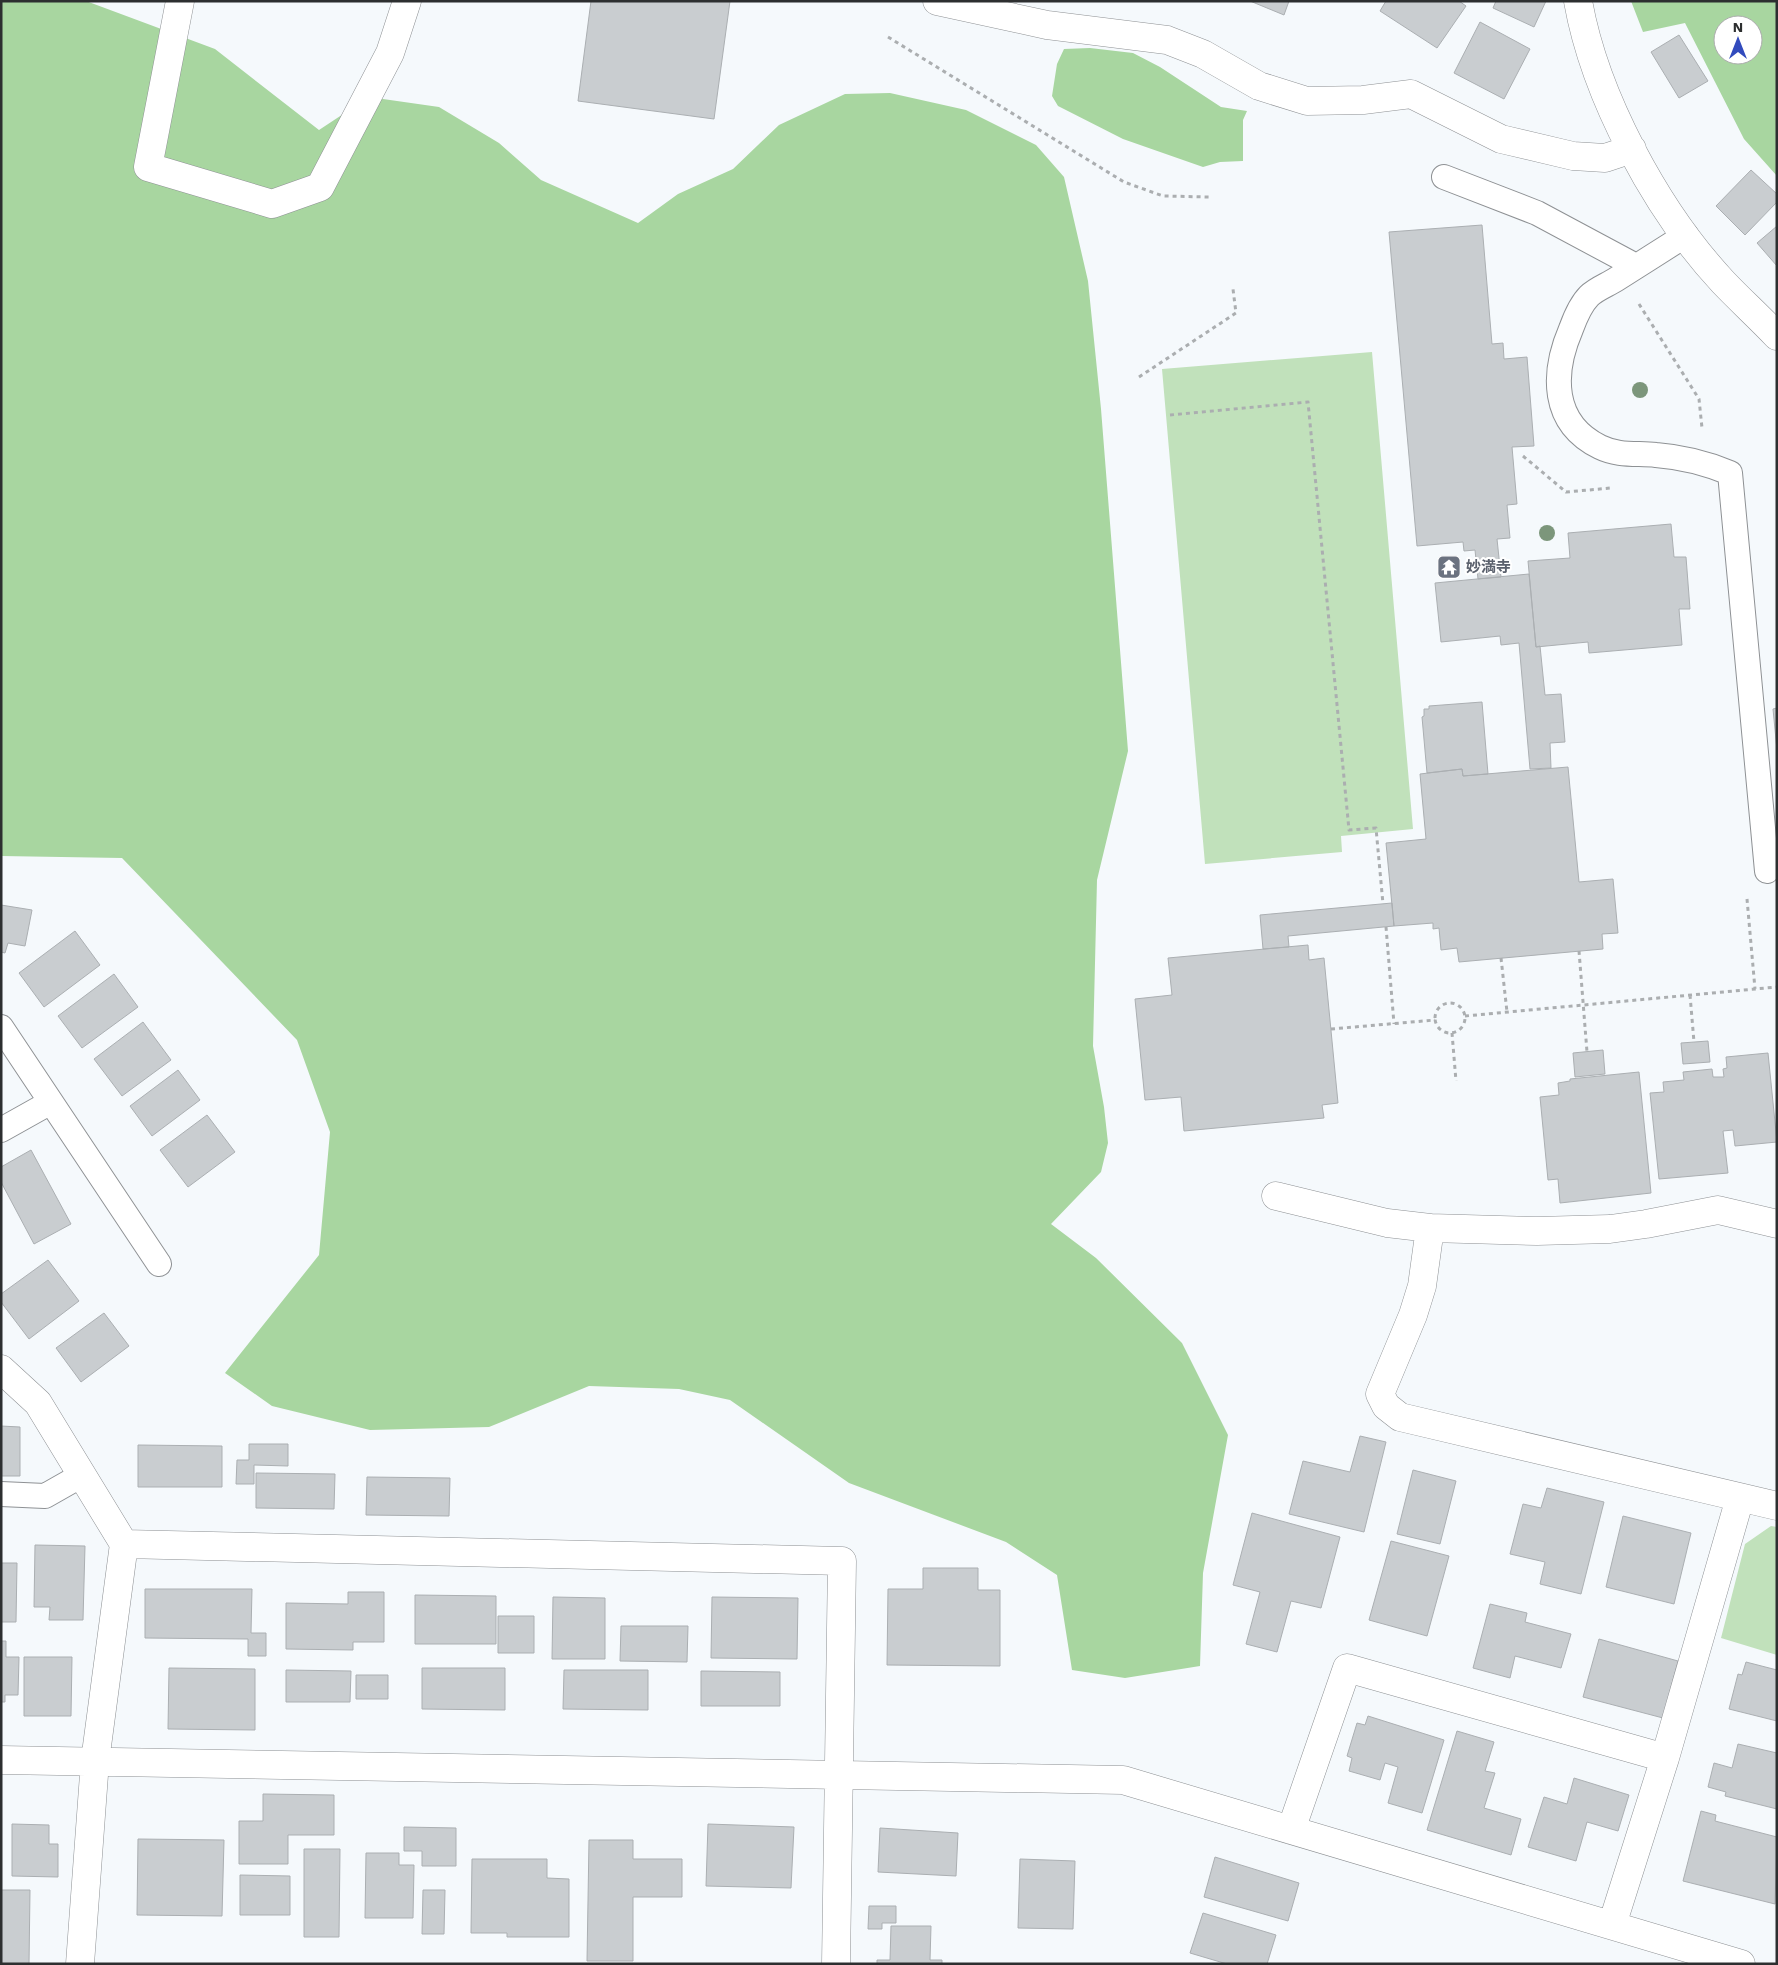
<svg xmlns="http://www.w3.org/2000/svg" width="1778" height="1965" viewBox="0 0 1778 1965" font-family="'Work Sans','Noto Sans JP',sans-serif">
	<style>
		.green { fill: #c1e1bb }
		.forest { fill: #a8d6a0; fill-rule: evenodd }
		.building { fill: #c9cdd0; stroke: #abafb2 }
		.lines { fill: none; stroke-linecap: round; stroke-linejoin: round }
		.service-casing { stroke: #8e9194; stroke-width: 26 }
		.minor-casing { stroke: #8e9194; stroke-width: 29 }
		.path { stroke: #abaeb0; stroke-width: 3; stroke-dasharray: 4 4; stroke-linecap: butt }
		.service { stroke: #fff; stroke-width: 24 }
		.minor { stroke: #fff; stroke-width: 28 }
		.tree { fill: #7c967b }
		.labels { text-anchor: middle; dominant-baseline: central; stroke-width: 4; stroke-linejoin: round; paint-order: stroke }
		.worship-label { font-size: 15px; font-weight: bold; fill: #5b616d; stroke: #fff; text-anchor: start }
	</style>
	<rect width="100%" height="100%" fill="#f5f9fc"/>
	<path class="green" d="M1372 352 1413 829 1341 836 1342 852 1205 864 1162 369Z
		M1771 1526 1777 1527V1655L1721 1638 1745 1544Z"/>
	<path class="forest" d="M1 1H86L215 49 319 130 369 97 439 107 499 143 541 180 638 223 678 194 733 169 779 125 845 94 890 93 966 110 1036 145 1064 177 1088 281 1101 409 1128 751 1097 880 1093 1046 1104 1107 1108 1143 1101 1172 1051 1224 1096 1258 1182 1343 1228 1435 1203 1573 1200 1666 1125 1678 1072 1670 1057 1575 1006 1542 849 1483 730 1400 679 1389 589 1386 489 1427 370 1430 272 1406 225 1373 319 1255 330 1132 297 1040 122 858 1 856Z
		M1631 1H1777V176L1744 139 1685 23 1643 32ZM1723 25H1753V55H1723Z
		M1090 48 1133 53 1160 67 1221 107 1247 111 1243 120V161L1220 162 1203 167 1123 139 1058 106 1052 96 1057 64 1064 49Z"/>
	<path class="building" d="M591 1H730L714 119 578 101Z
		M1250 1H1289L1284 15Z
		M1386 1H1459L1466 6 1437 48 1380 11Z
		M1496 1H1546L1534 27 1493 8Z
		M1480 22 1530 49 1504 99 1454 73Z
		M1679 35 1708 81 1679 98 1651 52Z
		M1751 170 1777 194V202L1745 235 1716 206Z
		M1482 225 1492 344 1503 343 1504 359 1527 357 1534 446 1512 447 1517 504 1507 505 1510 538 1497 539 1501 577 1478 579 1475 550 1464 551 1463 542 1417 546 1389 232Z
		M1777 226V266L1757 243Z
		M1671 524 1674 557H1686L1690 609H1679L1682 645 1589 653 1588 642 1536 647 1528 561 1570 558 1568 533Z
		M1529 574 1536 647 1540 646 1545 695 1561 694 1565 742 1550 743 1551 768 1530 769 1519 643 1501 645 1500 636 1441 642 1435 583Z
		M1482 702 1488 774 1463 776 1462 769 1427 773 1422 717 1424 716V709H1429V706Z
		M1777 708V750L1773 709Z
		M1568 767 1579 882 1613 879 1618 933 1602 934 1603 949 1459 962 1457 948 1441 950 1439 928 1433 929V923L1394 926 1386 843 1426 839 1420 774 1462 769 1463 776Z
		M1392 903 1394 926 1288 936 1289 947 1263 949 1260 915Z
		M1 905 32 910 25 946 8 943 5 953 1 952Z
		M75 931 100 965 44 1007 19 973Z
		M1308 945 1309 960 1324 958 1338 1103 1322 1105 1324 1118 1184 1131 1181 1097 1145 1100 1135 999 1172 995 1168 958Z
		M114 974 138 1007 82 1048 58 1016Z
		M143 1022 171 1060 122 1096 94 1059Z
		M1708 1041 1710 1062 1683 1064 1681 1043Z
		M1603 1050 1605 1074 1575 1077 1573 1053Z
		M1768 1053 1777 1142 1735 1146 1733 1130 1723 1131 1728 1173 1659 1179 1650 1093 1664 1092 1663 1082 1684 1080 1683 1072 1712 1069 1713 1077H1724L1723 1069 1727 1068 1726 1057Z
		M178 1070 200 1100 152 1136 130 1106Z
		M1639 1072 1651 1193 1560 1203 1558 1179 1548 1180 1540 1097 1559 1095 1558 1083 1570 1081V1079Z
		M207 1115 235 1152 188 1187 160 1150Z
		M31 1150 71 1224 34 1244 1 1182V1167Z
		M48 1260 79 1301 29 1339 1 1302V1294Z
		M104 1313 129 1346 81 1382 56 1348Z
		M1 1426 20 1427V1476H1Z
		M1360 1436 1386 1442 1364 1532 1289 1514 1303 1461 1350 1472Z
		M249 1444H288V1466L254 1465V1484H236L237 1460H249Z
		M138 1445 222 1446V1487H138Z
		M1413 1470 1456 1481 1440 1544 1397 1534Z
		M256 1473 335 1474 334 1509 256 1508Z
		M367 1477 450 1478 449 1516 366 1515Z
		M1547 1488 1604 1502 1581 1594 1540 1584 1545 1562 1510 1554 1523 1504 1541 1508Z
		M1252 1513 1340 1537 1321 1608 1291 1601 1277 1652 1246 1644 1260 1592 1233 1585Z
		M1623 1516 1691 1533 1674 1604 1606 1587Z
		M1391 1541 1449 1556 1427 1636 1369 1620Z
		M35 1545 85 1546 83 1620H49L50 1607H34Z
		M1 1563H17L16 1622H1Z
		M923 1568H978V1590H1000V1666L887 1665 888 1589H923Z
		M145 1589H252L251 1633H266V1656H248V1639L145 1638Z
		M348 1592H384V1642H353V1650L286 1649V1603L348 1604Z
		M415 1595 496 1596V1644H415Z
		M553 1597 605 1598V1659H552Z
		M712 1597 798 1598 797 1659 711 1658Z
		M1490 1604 1527 1613 1525 1622 1571 1634 1561 1668 1515 1656 1510 1678 1473 1668Z
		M498 1616H534V1653H498Z
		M621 1626H688L687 1662 620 1661Z
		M1599 1639 1678 1661 1663 1718 1583 1697Z
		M1 1641H6V1657H19L18 1695H5V1702H1Z
		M24 1657H72L71 1716H24Z
		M1746 1662 1777 1670V1721L1729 1709 1738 1674 1742 1675Z
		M169 1668 255 1669V1730L168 1729Z
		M422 1668H505V1710L422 1709Z
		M286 1670 351 1671 350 1702H286Z
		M564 1670H648V1710L563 1709Z
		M701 1671 780 1672V1706H701Z
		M356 1675H388V1699H356Z
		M1368 1716 1444 1740 1422 1813 1388 1803 1398 1767 1385 1763 1380 1780 1349 1771 1352 1758 1347 1756 1357 1723 1365 1725Z
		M1457 1731 1494 1742 1485 1771 1495 1773 1484 1808 1521 1819 1511 1855 1427 1830Z
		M1738 1744 1777 1753V1809L1725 1796 1726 1792 1708 1787 1714 1763 1732 1768Z
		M1574 1778 1629 1795 1618 1831 1587 1822 1576 1861 1528 1847 1544 1797 1567 1804Z
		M263 1794 334 1795V1835H288V1864H239V1821H263Z
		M1701 1811 1716 1815 1715 1821 1777 1837 1775 1904 1683 1881Z
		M12 1824 49 1825V1844H58V1877L12 1876Z
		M708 1824 794 1827 791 1888 706 1886Z
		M404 1827 456 1828V1866H422V1851H404Z
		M880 1828 958 1833 956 1876 878 1872Z
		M138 1839 224 1840 222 1916 137 1915Z
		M589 1840H633V1859H682V1897H633V1961H587Z
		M304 1849H340L339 1937H304Z
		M366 1853H399V1865H414L413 1918H365Z
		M1215 1857 1299 1883 1288 1921 1204 1897Z
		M472 1859H547V1878L569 1879V1937H507V1933H471Z
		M1020 1859 1075 1861 1073 1929 1018 1928Z
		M240 1875 290 1876V1915H240Z
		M1 1890H30L29 1964H1Z
		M423 1890H445L444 1934H422Z
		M869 1906H896V1923H882V1929H868Z
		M1203 1913 1276 1935 1267 1964H1227L1190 1953Z
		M891 1926H931L930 1960H942V1964H877V1960H890Z"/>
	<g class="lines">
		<g class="service-casing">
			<path id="service" d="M1444 177 1537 213 1636 266
				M1686 235C1662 250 1639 265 1615 280 1607 285 1596 289 1589 296 1581 304 1575 318 1571 329 1552 373 1551 423 1600 447 1618 456 1637 453 1656 455 1682 457 1706 463 1730 473L1767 871
				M1 1027 159 1264
				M1 1130 51 1102
				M1 1494 45 1496 82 1475"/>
		</g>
		<g class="minor-casing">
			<path id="minor" d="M180 1 148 167 272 204 320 187 390 53 407 1
				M937 1 1047 25 1167 40 1203 54 1259 86 1307 101 1363 100 1411 94 1501 139 1573 156 1605 158 1632 149
				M1578 1C1595 97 1657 211 1723 282 1740 300 1759 317 1777 336
				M1276 1196 1387 1223 1430 1228 1422 1286 1413 1315 1380 1394 1386 1406 1400 1417 1777 1506
				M1430 1228 1537 1231 1610 1229 1646 1224 1718 1210 1777 1224
				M1 1369 38 1403 124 1544 95 1761 80 1964
				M124 1544 842 1561 836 1964
				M1 1760 1123 1780 1741 1964
				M1291 1830 1347 1668 1665 1758
				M1612 1925 1665 1758 1740 1498"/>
		</g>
		<path class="path" d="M888 37 1124 182 1163 196 1210 197
			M1639 304 1699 399 1702 428
			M1139 377 1236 313 1233 289
			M1170 415 1308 402 1349 830 1376 828 1383 904
			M1523 456 1566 492 1611 488
			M1747 899 1755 989
			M1386 927 1394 1024
			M1579 951 1587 1052
			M1501 958 1507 1012
			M1690 995 1694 1042
			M1435 1018a15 15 0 1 1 30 0a15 15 0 1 1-30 0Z
			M1465 1016 1777 987
			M1331 1029 1435 1020
			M1452 1033 1456 1081"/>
		<use href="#service" class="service"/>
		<use href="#minor" class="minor"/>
	</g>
	<g class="tree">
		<circle cx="1640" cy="390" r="8"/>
		<circle cx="1547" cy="533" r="8"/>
	</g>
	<defs>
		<g id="temple-square" transform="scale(1.25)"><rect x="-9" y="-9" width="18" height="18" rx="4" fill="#6b7280" stroke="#fff"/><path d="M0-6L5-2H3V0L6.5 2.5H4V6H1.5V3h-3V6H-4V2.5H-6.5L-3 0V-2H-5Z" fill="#fff"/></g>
	</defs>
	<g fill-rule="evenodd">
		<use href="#temple-square" x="1449" y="567"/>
	</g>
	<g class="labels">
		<g class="worship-label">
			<text x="1466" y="567">妙満寺</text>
		</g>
	</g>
	<rect width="1778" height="1965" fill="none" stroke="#2d2f30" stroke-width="5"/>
	<g transform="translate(1738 40)"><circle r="24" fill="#ffffff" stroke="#abacac"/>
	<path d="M0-4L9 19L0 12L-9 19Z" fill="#324bbd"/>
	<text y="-8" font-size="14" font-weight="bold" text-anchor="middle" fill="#2d2f30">N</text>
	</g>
</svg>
